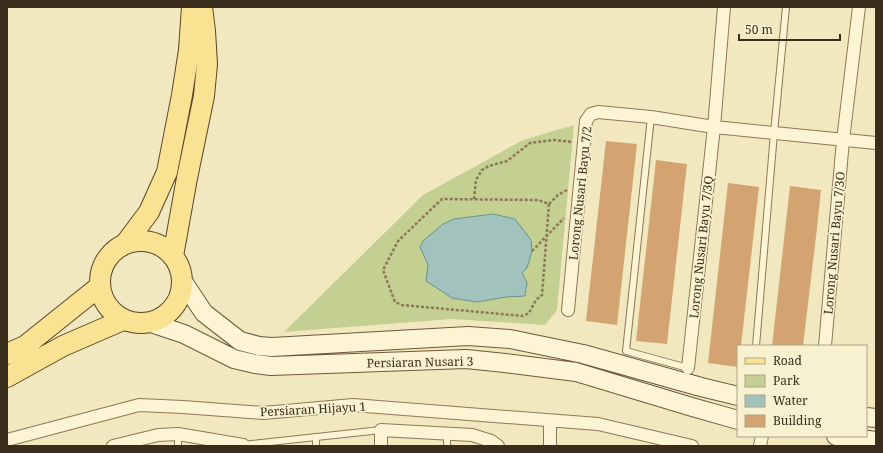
<svg xmlns="http://www.w3.org/2000/svg" width="883" height="453" viewBox="0 0 883 453" font-family="'Noto Serif',serif">
	<style>
		.green { fill: #c3d092 }
		.water { fill: #a2c3bd; stroke: #69928c }
		.building { fill: #d3a471 }
		.lines { fill: none; stroke-linecap: round; stroke-linejoin: round }
		.service-casing { stroke: #8c7856; stroke-width: 8 }
		.minor-casing { stroke: #8c7856; stroke-width: 14 }
		.secondary-casing { stroke: #6d5939; stroke-width: 20 }
		.primary-casing { stroke: #59452a; stroke-width: 22 }
		.path { stroke: #8c7856; stroke-width: 2.5; stroke-dasharray: 3 2; stroke-linecap: butt }
		.service { stroke: #fcf4d3; stroke-width: 6 }
		.minor { stroke: #fcf4d3; stroke-width: 12 }
		.secondary { stroke: #fcf4d3; stroke-width: 18 }
		.primary { stroke: #f9e393; stroke-width: 20 }
		.labels { text-anchor: middle; dominant-baseline: central; stroke-width: 3.5; stroke-linejoin: round; paint-order: stroke }
		.street-label { font-size: 12px; fill: #3a2d1b; stroke: #f8f1cf }
	</style>
	<rect width="100%" height="100%" fill="#f2e8bf"/>
	<path class="green" d="M574 125 557 310 545 325 452 319 284 332 423 195 523 140Z"/>
	<path class="water" d="M493 214 515 219 531 240 532 251 527 268 522 273 527 283 525 296 506 297 477 302 452 298 426 281 428 265 420 247 423 241 443 224 454 219Z"/>
	<path class="building" d="M606 141 637 144 617 325 586 321Z
		M656 160 687 164 667 344 636 341Z
		M728 183 759 187 741 346H738V367L708 363Z
		M790 186 821 190 817 228 803 346H772Z"/>
	<g class="lines">
		<g class="service-casing">
			<path id="service" d="M651 117 626 351 688 368
				M756 346 774 133 786 7
				M178 434V446
				M243 445 381 430
				M316 446V437
				M447 446V434"/>
		</g>
		<g class="minor-casing">
			<path id="minor" d="M568 310 586 121 591 114 598 112 651 117 714 127 876 143
				M825 346 843 140 859 7
				M688 368 714 127 724 7
				M7 440 139 405 183 407 263 413 353 405 598 424 692 446
				M113 446 158 435 178 434 243 445V446
				M381 446V430L472 435 491 441 498 446
				M550 446V421
				M760 446 762 436"/>
		</g>
		<g class="secondary-casing">
			<path id="secondary" d="M182 280 204 313 240 341 259 346 272 347 468 336 510 339 583 354 701 387 738 396
				M151 323 184 334 234 359 255 364 271 366 466 359 505 363 576 372 692 407 738 420
				M866 417 876 418
				M836 436 876 441"/>
		</g>
		<g class="primary-casing">
			<path id="primary" d="M100 282a41 41 0 1 1 82 0a41 41 0 1 1-82 0Z
				M125 244 149 212 167 172 182 95 189 50 192 7
				M173 256 187 178 204 96 207 64 205 31 202 7
				M7 354 25 346 100 286
				M7 377 63 346 123 320"/>
		</g>
		<path class="path" d="M474 199 476 180 482 170 489 166 507 161 530 143 554 140 573 142
			M549 204 542 295 536 300 529 313 523 316 402 305 395 302 383 270 398 241 442 199 538 200 549 204 558 195 567 190
			M532 251 564 218"/>
		<use href="#service" class="service"/>
		<use href="#minor" class="minor"/>
		<use href="#secondary" class="secondary"/>
		<use href="#primary" class="primary"/>
	</g>
	<g class="labels">
		<g class="street-label">
			<text transform="translate(580 193) rotate(-84)">Lorong Nusari Bayu 7/2</text>
			<text transform="translate(834 243) rotate(-85)">Lorong Nusari Bayu 7/3O</text>
			<text transform="translate(701 247) rotate(-84)">Lorong Nusari Bayu 7/3Q</text>
			<text transform="translate(420 362) rotate(-1)">Persiaran Nusari 3</text>
			<text transform="translate(313 409) rotate(-3)">Persiaran Hijayu 1</text>
		</g>
	</g>
	<rect width="883" height="453" fill="none" stroke="#3a2d1b" stroke-width="16"/>
	<rect x="737" y="345" width="130" height="92" fill="#f8f1cf" stroke="#aca387"/>
	<rect x="745" y="358" width="20" height="6" fill="#f9e393" stroke="#aca387"/>
	<text x="773" y="365" font-size="12" fill="#3a2d1b">Road</text>
	<rect x="745" y="375" width="20" height="12" fill="#c3d092" stroke="#aca387"/>
	<text x="773" y="385" font-size="12" fill="#3a2d1b">Park</text>
	<rect x="745" y="395" width="20" height="12" fill="#a2c3bd" stroke="#aca387"/>
	<text x="773" y="405" font-size="12" fill="#3a2d1b">Water</text>
	<rect x="745" y="415" width="20" height="12" fill="#d3a471" stroke="#aca387"/>
	<text x="773" y="425" font-size="12" fill="#3a2d1b">Building</text>
	<path d="M739 34v6h101v-6" fill="none" stroke="#3a2d1b" stroke-width="2"/>
	<text x="745" y="34" font-size="12" fill="#3a2d1b" stroke="#f8f1cf" stroke-width="3" paint-order="stroke">50 m</text>
</svg>
